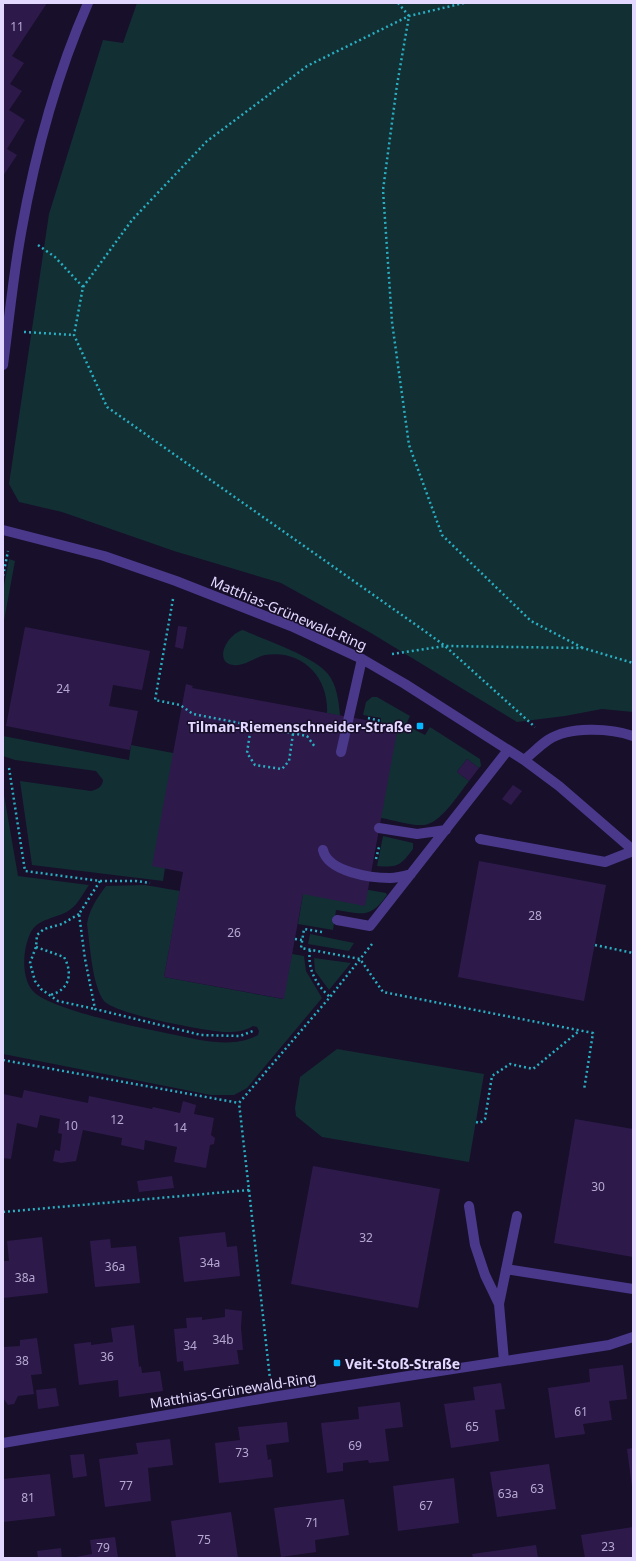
<svg xmlns="http://www.w3.org/2000/svg" width="636" height="1561" viewBox="0 0 636 1561" font-family="'Noto Sans',sans-serif">
	<style>
		.green { fill: #122f34 }
		.building { fill: #2d1a4b }
		.lines { fill: none; stroke-linecap: round; stroke-linejoin: round }
		.path { stroke: #2aaec1; stroke-width: 2.5; stroke-dasharray: 2 3; stroke-linecap: butt }
		.minor { stroke: #4a388b; stroke-width: 10 }
		.poi-dot { fill: #04b8ff; stroke: #180f2a; stroke-width: 1.5 }
		.labels { text-anchor: middle; dominant-baseline: central; stroke-width: 3; stroke-linejoin: round; paint-order: stroke }
		.number-label { font-size: 12px; fill: #b6a8d2 }
		.street-label { font-size: 14px; fill: #e3d8ff; stroke: #180f2a }
		.poi-label { font-size: 14px; font-weight: bold; fill: #e3d8ff; stroke: #180f2a; text-anchor: end }
	</style>
	<rect width="100%" height="100%" fill="#180f2a"/>
	<path class="green" d="M137 3H633V712L602 709 565 716 517 722 371 633 281 583 174 551 62 512 19 502 9 484 49 214 103 40 123 43Z
		M9 559 15 561 3 626V591Z
		M243 630C265 640 314 656 328 674 337 685 339 702 340 716L327 713C329 677 302 649 265 655 255 657 244 667 233 665 213 662 227 634 243 630Z
		M372 697H377L410 716 406 725 425 735 430 727 480 759 481 766 479 768 467 759 457 772 469 781C459 794 440 824 424 825 410 826 394 820 381 818V718L363 715 366 702Z
		M3 736 129 760 131 745 288 775 335 884 386 893 387 895C370 919 363 914 336 910L333 930 298 924 303 894 165 868 163 881 32 865 20 781 91 791C98 789 102 787 103 780L96 771 15 760 3 756Z
		M3 789 18 876 89 885C84 892 78 904 71 909 59 919 37 917 30 934 23 949 21 976 32 990 49 1012 167 1033 200 1040 220 1043 239 1045 258 1035L259 1031 257 1027 253 1026C245 1031 237 1032 227 1032 208 1032 115 1014 104 1001 92 985 90 945 87 924 89 910 97 898 106 886L145 885 180 891 164 977 283 999 292 954 304 956 306 971 322 998 247 1088 234 1095H211L3 1054Z
		M383 836 413 843V849C401 865 398 868 377 866Z
		M310 934 354 943 349 951 308 944Z
		M314 958 351 963 329 990 315 971Z
		M337 1049 484 1074 469 1162 322 1137 296 1116 295 1108 300 1077Z"/>
	<path class="building" d="M3 3H47L12 56 24 63 10 84 22 91 9 110 25 120 7 149 17 155 3 176Z
		M178 626 187 627 183 649 175 647Z
		M25 627 150 651 142 690 113 685 109 706 138 711 130 750 6 726Z
		M186 684 193 686 192 688 398 726 365 906 303 894 284 999 164 977 183 872 152 866Z
		M467 759 479 768 469 781 457 772Z
		M513 785 522 791 511 805 502 799Z
		M479 861 606 885 584 1001 458 977Z
		M24 1090 88 1103 89 1096 152 1109 153 1107 180 1113 183 1101 196 1105 194 1114 214 1118 211 1135 215 1138 214 1144 210 1145 206 1168 174 1162 177 1147 145 1140 144 1150 121 1145 122 1138 83 1130 76 1161 61 1163 53 1161 55 1150 60 1151 62 1134 58 1133 60 1119 40 1115 37 1128 17 1123 11 1159 3 1158V1094L22 1098Z
		M575 1119 633 1129V1257L554 1243Z
		M313 1166 440 1189 418 1308 291 1284Z
		M172 1176 174 1188 139 1192 137 1181Z
		M225 1232 227 1247 237 1246 240 1276 184 1282 179 1237Z
		M42 1237 48 1293 3 1298V1261H9L7 1241Z
		M110 1239 111 1248 136 1246 140 1283 95 1287 90 1241Z
		M225 1309 242 1311 241 1328 243 1350H237L239 1364 184 1371 183 1361 177 1362 174 1329 187 1328 186 1318 202 1317V1320L225 1317Z
		M134 1325 139 1367 141 1366 142 1373 160 1371 163 1391 119 1397 118 1380 79 1385 74 1344 91 1342V1345L113 1342 111 1328Z
		M37 1338 42 1374 31 1375 34 1394 18 1396 14 1404 8 1405 3 1398V1347L20 1346V1340Z
		M623 1365 627 1399 609 1401 612 1420 583 1424 585 1434 555 1438 548 1388 590 1382 589 1369Z
		M501 1383 505 1409 495 1410 499 1441 451 1448 444 1404 475 1400 473 1387Z
		M56 1388 59 1406 38 1409 36 1390Z
		M400 1402 403 1427 385 1429 389 1461 369 1463 368 1460 343 1463V1471L327 1473 321 1423 359 1419 358 1407Z
		M287 1422 289 1442 266 1445 268 1460 271 1459 273 1477 219 1483 215 1443 240 1440 238 1427Z
		M170 1439 173 1465 148 1468 151 1501 105 1507 99 1459 138 1454 136 1443Z
		M633 1448V1487H632L627 1449Z
		M84 1454 87 1476 73 1478 70 1455Z
		M549 1464 556 1509 497 1517 490 1472Z
		M50 1474 55 1516 3 1522V1479Z
		M454 1478 459 1523 398 1531 393 1486Z
		M344 1499 349 1535 315 1540 316 1552 281 1557 274 1508Z
		M231 1512 238 1558H176L171 1521Z
		M633 1527V1558H585L581 1535Z
		M115 1537 118 1558H71L92 1554 90 1540Z
		M536 1545 538 1558H473L472 1554Z
		M61 1548 62 1558H38L37 1551Z"/>
	<g class="lines">
		<path class="path" d="M398 3 409 16 397 85 383 190 392 322 409 445 442 535 531 621 583 648
			M464 3 409 16 307 66 207 141 132 220 83 287 74 335 107 407 426 632 445 646 535 727
			M38 245 55 257 83 287
			M24 332 74 335
			M3 576 8 551
			M173 599 155 700 180 705 193 714 307 736 315 747
			M392 654 445 646 583 648 633 663
			M368 718 381 721
			M251 726 247 753 255 765 282 769 289 761 293 734
			M9 768 25 871 100 881 79 914 85 959 95 1009 201 1035 240 1036 253 1031
			M376 859 379 847
			M100 881H136L150 883
			M79 914 62 924 44 929 37 935 36 947 30 963 35 981 41 989 58 1001 95 1009
			M322 932 304 929 301 948 360 959 383 992 593 1033 584 1090
			M295 939 302 940
			M595 945 633 953
			M36 947 64 957C73 973 70 990 50 995
			M310 950C307 968 316 985 330 997
			M3 1060 239 1103
			M476 1122 480 1123 485 1119 492 1076 510 1064 533 1069 579 1031
			M249 1190 270 1379
			M3 1212 249 1190 239 1103 330 997 372 944"/>
		<path class="minor" d="M3 365C9 321 13 277 21 233 35 154 56 76 88 3
			M3 530 104 556 176 581 291 626 362 659 405 684 524 760 559 786 633 850
			M341 752 362 659
			M524 760C532 754 539 746 548 740 569 726 610 728 633 736
			M379 828 417 834 446 830
			M480 839 605 862 633 851
			M323 850C328 872 371 878 390 878 397 878 404 876 411 874
			M337 920 370 926 508 750
			M469 1206 475 1245 485 1275 499 1304
			M506 1269 633 1289
			M504 1361 499 1304 517 1216
			M3 1443 272 1397 609 1345 633 1337"/>
	</g>
	<g class="poi-dot">
		<rect x="416" y="722" width="8" height="8" rx="2"/>
		<rect x="333" y="1359" width="8" height="8" rx="2"/>
	</g>
	<g class="labels">
		<g class="number-label">
			<text x="17" y="26">11</text>
			<text x="63" y="688">24</text>
			<text x="535" y="915">28</text>
			<text x="234" y="932">26</text>
			<text x="117" y="1119">12</text>
			<text x="71" y="1125">10</text>
			<text x="180" y="1127">14</text>
			<text x="598" y="1186">30</text>
			<text x="366" y="1237">32</text>
			<text x="210" y="1262">34a</text>
			<text x="115" y="1266">36a</text>
			<text x="25" y="1277">38a</text>
			<text x="223" y="1339">34b</text>
			<text x="190" y="1345">34</text>
			<text x="107" y="1356">36</text>
			<text x="22" y="1360">38</text>
			<text x="581" y="1411">61</text>
			<text x="472" y="1426">65</text>
			<text x="355" y="1445">69</text>
			<text x="242" y="1452">73</text>
			<text x="126" y="1485">77</text>
			<text x="537" y="1488">63</text>
			<text x="508" y="1493">63a</text>
			<text x="28" y="1497">81</text>
			<text x="426" y="1505">67</text>
			<text x="312" y="1522">71</text>
			<text x="204" y="1539">75</text>
			<text x="608" y="1546">23</text>
			<text x="103" y="1547">79</text>
		</g>
		<g class="street-label">
			<text transform="translate(289 613) rotate(23)">Matthias-Grünewald-Ring</text>
			<text transform="translate(233 1390) rotate(-9)">Matthias-Grünewald-Ring</text>
		</g>
		<g class="poi-label">
			<text x="412" y="726">Tilman-Riemenschneider-Straße</text>
			<text x="345" y="1363" text-anchor="start">Veit-Stoß-Straße</text>
		</g>
	</g>
	<rect width="636" height="1561" fill="none" stroke="#e3d8ff" stroke-width="8"/>
</svg>
